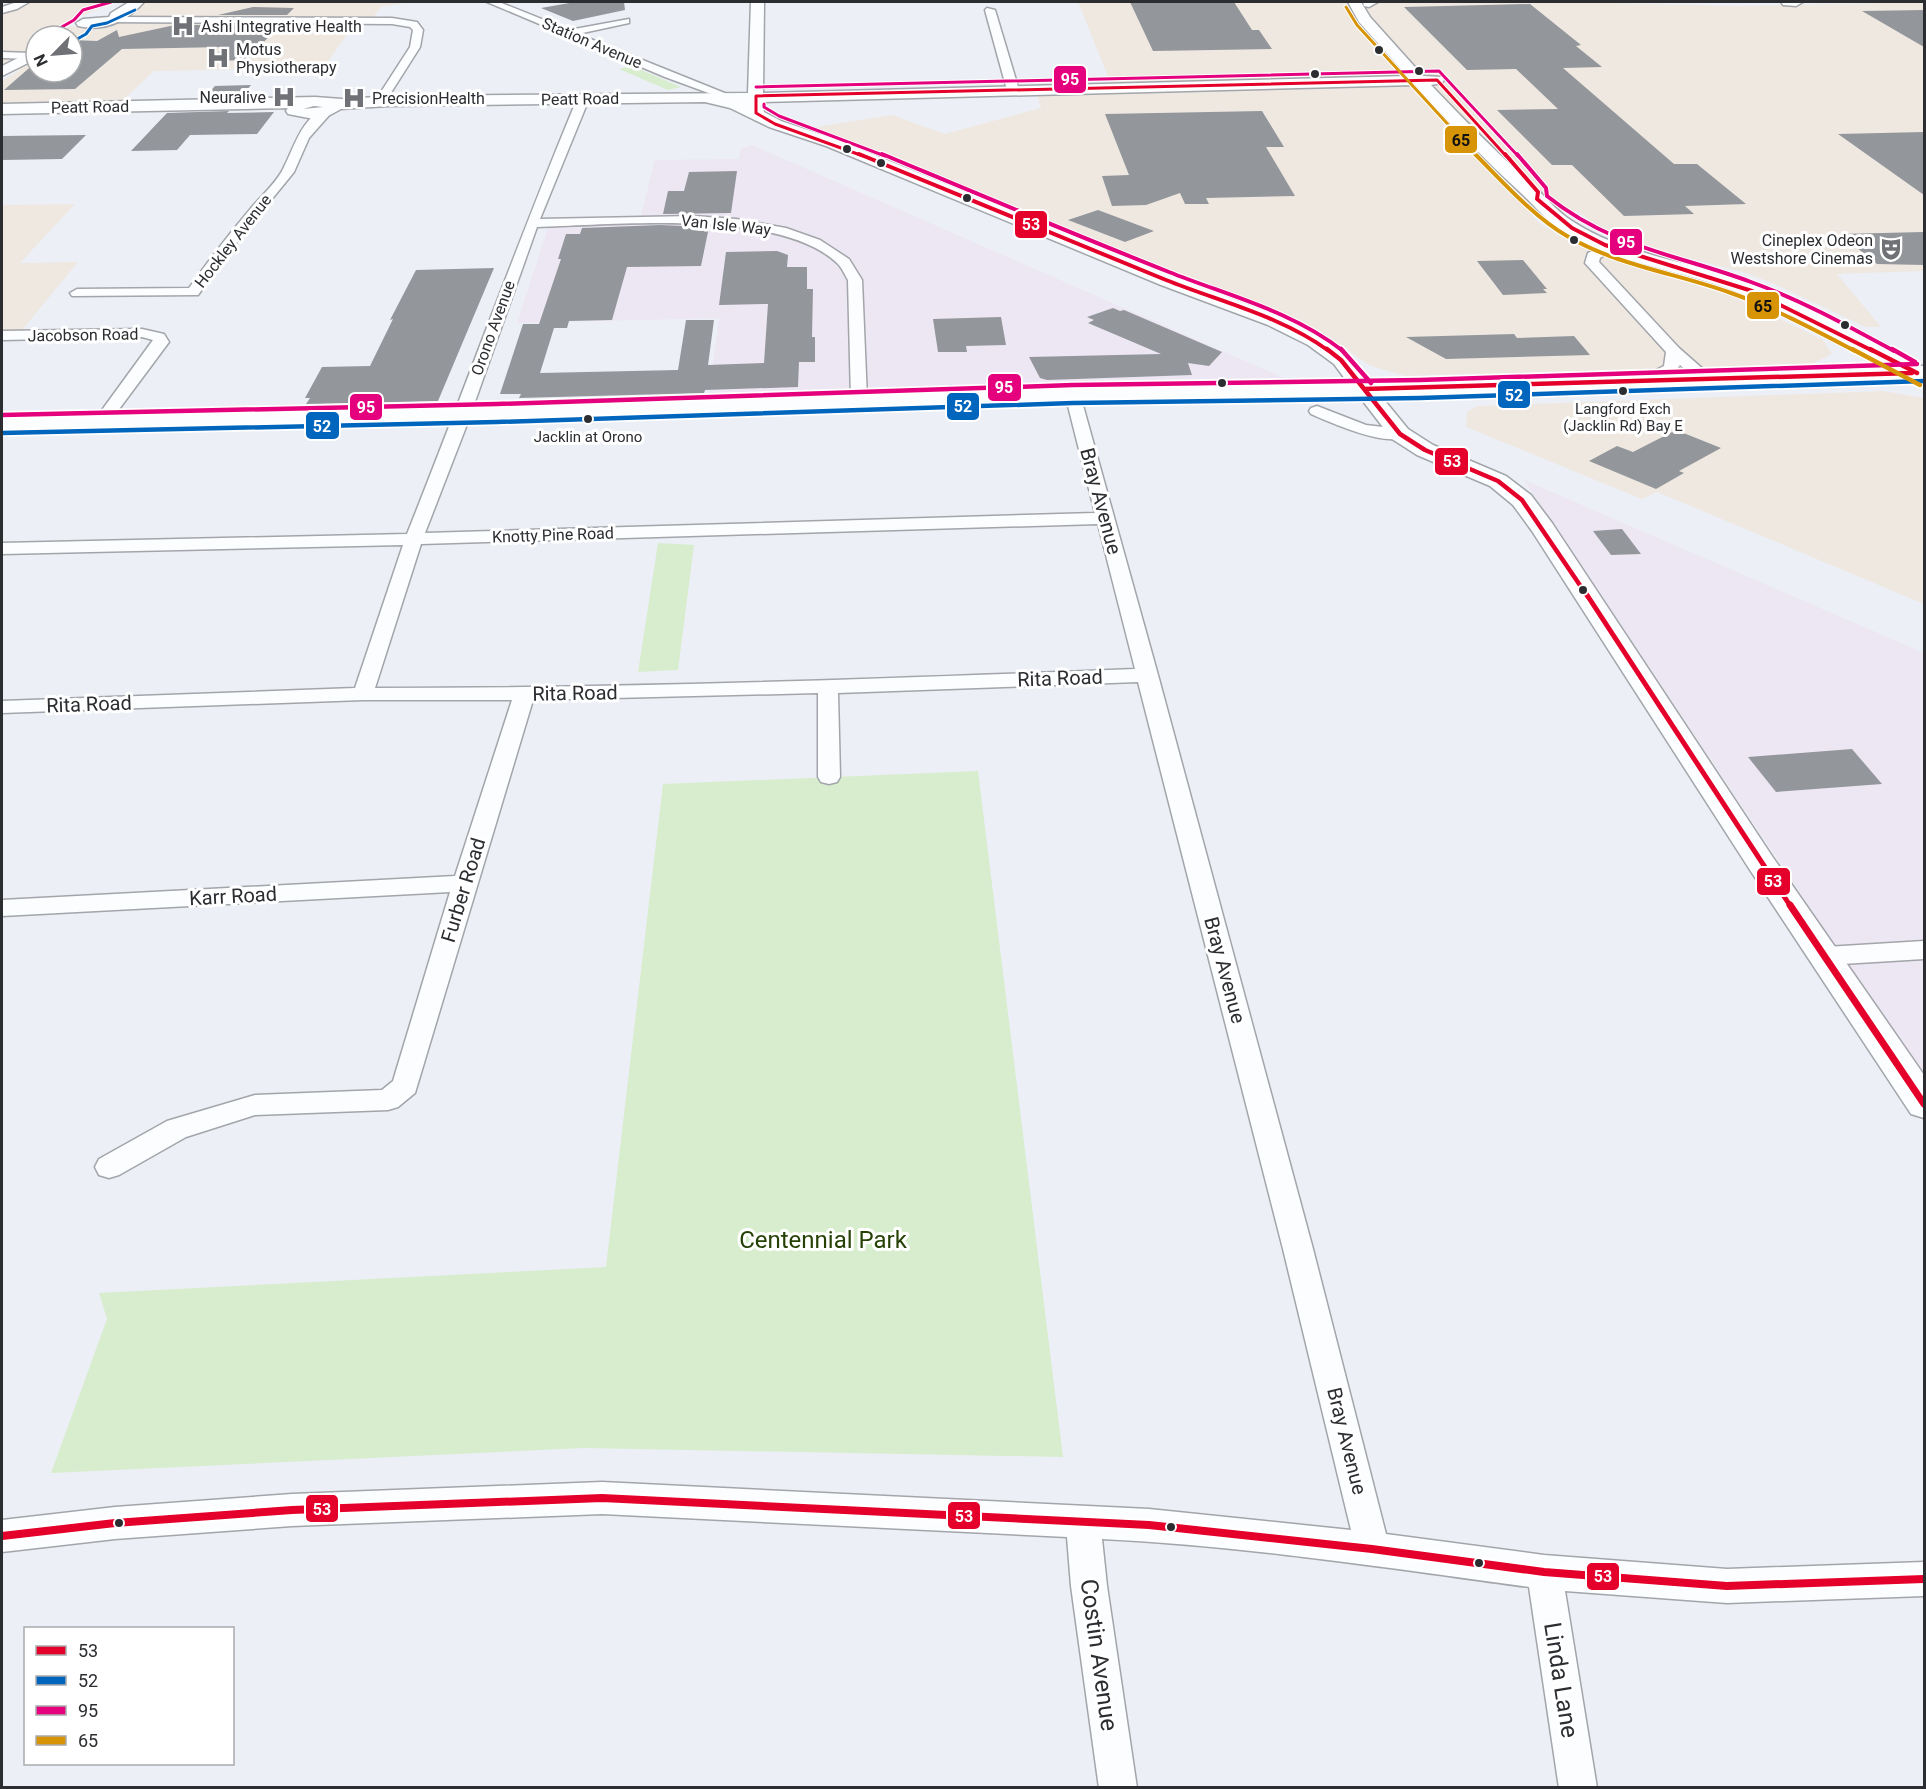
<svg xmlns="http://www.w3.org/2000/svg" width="1926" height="1789" viewBox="0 0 1926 1789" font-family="Roboto,sans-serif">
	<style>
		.commercial { fill: #eee8e1; fill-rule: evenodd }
		.industrial { fill: #ede6f3 }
		.green { fill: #d8edcd }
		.building { fill: #93969b }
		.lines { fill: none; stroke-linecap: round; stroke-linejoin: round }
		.street-casing { stroke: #a2a5aa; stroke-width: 3 }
		.secondary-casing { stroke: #a2a5aa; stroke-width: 3 }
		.primary-casing { stroke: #a2a5aa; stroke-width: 3 }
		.street { fill: #fcfdfe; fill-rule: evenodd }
		.secondary { fill: #fcfdfe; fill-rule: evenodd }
		.primary { fill: #fcfdfe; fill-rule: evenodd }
		.bus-1-far5-casing { stroke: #fff; stroke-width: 5 }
		.bus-1-far4-casing { stroke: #fff; stroke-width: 6 }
		.bus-1-far3-casing { stroke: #fff; stroke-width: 8 }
		.bus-1-far2-casing { stroke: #fff; stroke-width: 9 }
		.bus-1-far1-casing { stroke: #fff; stroke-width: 11 }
		.bus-1-casing { stroke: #fff; stroke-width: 13 }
		.bus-2-far1-casing { stroke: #fff; stroke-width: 5 }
		.bus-2-casing { stroke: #fff; stroke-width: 8 }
		.bus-3-far2-casing { stroke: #fff; stroke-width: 5 }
		.bus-3-far1-casing { stroke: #fff; stroke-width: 6 }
		.bus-3-casing { stroke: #fff; stroke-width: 8 }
		.bus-4-far2-casing { stroke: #fff; stroke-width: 5 }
		.bus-4-far1-casing { stroke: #fff; stroke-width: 6 }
		.bus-4-casing { stroke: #fff; stroke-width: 8 }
		.bus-1-far5 { stroke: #e4002b; stroke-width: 3 }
		.bus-1-far4 { stroke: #e4002b; stroke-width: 4 }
		.bus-1-far3 { stroke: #e4002b; stroke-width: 4.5 }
		.bus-1-far2 { stroke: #e4002b; stroke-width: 5 }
		.bus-1-far1 { stroke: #e4002b; stroke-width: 7 }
		.bus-1 { stroke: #e4002b; stroke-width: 8 }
		.bus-2-far1 { stroke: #0065bd; stroke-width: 3 }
		.bus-2 { stroke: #0065bd; stroke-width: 4.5 }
		.bus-3-far2 { stroke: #e5007d; stroke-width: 3 }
		.bus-3-far1 { stroke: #e5007d; stroke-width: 4 }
		.bus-3 { stroke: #e5007d; stroke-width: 4.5 }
		.bus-4-far2 { stroke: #d89407; stroke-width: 3 }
		.bus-4-far1 { stroke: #d89407; stroke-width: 4 }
		.bus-4 { stroke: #d89407; stroke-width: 4.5 }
		.bus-dot { fill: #2b2d31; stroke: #fff; stroke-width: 2 }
		.labels { text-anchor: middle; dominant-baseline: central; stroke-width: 6; stroke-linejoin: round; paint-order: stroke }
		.far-bus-label { font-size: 15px; fill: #2b2d31; stroke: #fff }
		.far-poi-label { font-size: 16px; fill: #2b2d31; stroke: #fff; text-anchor: start }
		.far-street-label { font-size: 16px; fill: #2b2d31; stroke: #fff }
		.street-label { font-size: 20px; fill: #2b2d31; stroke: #fff }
		.near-park-label { font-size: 24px; fill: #264105; stroke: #fff }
		.near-street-label { font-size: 24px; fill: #2b2d31; stroke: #fff }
		.line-badge { stroke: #fff; stroke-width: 2 }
		.badge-label { font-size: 16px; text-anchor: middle; font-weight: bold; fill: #fff }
		.pale-badge-label { font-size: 16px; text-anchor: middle; font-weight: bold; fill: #111 }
	</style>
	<rect width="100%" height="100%" fill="#eceff6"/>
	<path class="commercial" d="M28 2H115L67 22 68 26 94 28 119 23 354 25 323 68 154 71 122 101 2 103V81L20 70H2V11L14 10ZM36 36H72V72H36Z
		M148 2H412L381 7 371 20 133 18 127 12Z
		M1078 2H1570L1737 6 1924 2V271L1837 274 1881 327H1866L1772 283 1743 272 1641 246 1596 226 1578 211 1530 213 1539 223 1568 241 1614 261 1732 296 1823 340 1832 354 1810 365 1405 376 1371 366 1314 328 1267 309 1180 282 810 128 892 115 945 134 1041 108 1035 86 1111 84Z
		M75 204 20 263 78 262 14 340H2V205Z
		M1884 391 1924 398V604L1657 492 1642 499 1466 427 1467 412 1478 406Z"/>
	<path class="industrial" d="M752 145 1286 379 709 395 719 318 517 323 549 225 639 224 655 160 739 159 741 149Z
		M1524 480 1924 653V1078Z"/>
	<path class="green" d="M632 66 681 87 668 90 619 69Z
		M658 543 694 545 678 670 638 672Z
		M978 771 1063 1457 584 1448 51 1473 107 1319 99 1293 606 1267 663 784Z"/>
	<path class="building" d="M575 2H624L625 10 573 21 541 8Z
		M1130 2H1234L1252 30H1259L1272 49 1153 51Z
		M1530 4 1581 45 1576 46 1602 67 1563 68 1674 164H1697L1746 204 1685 206 1694 214 1624 216 1572 165H1552L1497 110 1558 109 1516 69 1467 70 1404 7Z
		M253 7 294 8 287 15H218Z
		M1924 10V47L1862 11Z
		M175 25H279L248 60 211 61 224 47 122 49 75 89 4 90 36 62V72H72V40L97 41 117 30 119 37Z
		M251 85 242 96 205 97 215 86Z
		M229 111 227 113 274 112 257 134 190 135 177 150 131 151 167 113Z
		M1262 111 1284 147H1266L1295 196 1206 198 1209 204H1185L1180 193 1146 205 1112 206 1102 176 1129 175 1105 114Z
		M1924 132V195L1838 134Z
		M86 135 62 159 2 160V136Z
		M737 171 731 213 663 214 668 191H684L689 172Z
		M1098 210 1154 231 1125 242 1068 220Z
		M660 225 709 227 701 266 627 267 612 320 569 321 567 328H554L540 373 678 370 686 320H714L708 365 764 363 768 304 719 305 726 252 777 251 788 255 787 267H807V289H813L812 337H815V362H799L798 387 705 390 704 393 519 398 521 394H500L523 324H539L561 259H558L566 234H580L582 228Z
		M1924 232V265L1877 264 1840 234Z
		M1523 260 1547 289H1543L1547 293 1503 295 1477 261Z
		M494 268 438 401 306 404 310 398H305L322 367 370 366 393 319 390 320 416 270Z
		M1113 308 1120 311 1124 310 1222 352 1209 366 1188 363 1192 375 1047 380 1040 378 1029 357 1161 354 1088 323 1094 320 1087 317Z
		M1001 317 1006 345 966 346 967 352H938L933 319Z
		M1514 334 1517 338 1574 336 1590 355 1446 359 1406 337Z
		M1676 430 1721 448 1679 471 1684 473 1656 489 1589 461 1617 446 1633 452Z
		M1622 529 1641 554 1611 555 1593 531Z
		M1852 749 1882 784 1776 792 1748 757Z"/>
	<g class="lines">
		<g class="street-casing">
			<path id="street" d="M17 2H29L17 9 2 13V7Z
				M487 2H499L569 30 629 19V23L578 34 732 96 726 99 722 98 665 77Z
				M987 8 995 10 1019 90 1017 92 1013 93 1007 90 985 10Z
				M114 17 392 18 417 22 423 30 420 47 387 99 370 105 364 102 379 95 410 47 413 30 410 27 392 24 110 22V18Z
				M2 52 31 53 36 56 31 59 2 58Z
				M583 96 589 99 540 219 693 216 736 219 786 228 820 240 849 259 862 280 867 399 859 404 851 399 848 280C845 275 842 268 838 264 781 208 614 225 537 227L466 427 425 533 1095 513 1065 394 1073 389 1079 391 1158 675 1313 1249 1386 1534 1544 1555 1727 1569 1924 1562V1596L1727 1603 1565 1591 1597 1788H1559L1529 1587C1387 1568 1245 1546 1102 1539L1107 1586 1137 1788H1099L1071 1586 1067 1537 602 1514 292 1526 115 1539 2 1552V1520L115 1507 292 1494 602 1482 1149 1509 1351 1530 1283 1249 1138 682 838 693 840 777 837 782 829 784 821 782 818 777V693L533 700 415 1093 398 1107 388 1110 255 1115 186 1137 119 1175 109 1178 99 1175 95 1167 99 1159 167 1121 255 1095 382 1090 393 1081 450 892 2 916V900L455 876 512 700H363L2 713V701L355 688 403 545 2 554V543L407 534C465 389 517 243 577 99ZM1098 524 1135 669C882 679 629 688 375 688L421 544Z
				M326 109 332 112 309 138 294 172 232 248 198 295 72 296 70 293 77 289 189 288C209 260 230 233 252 207 262 195 278 181 284 167 294 148 302 116 326 109Z
				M1609 244 1616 248 1600 258 1599 262 1679 348 1712 377 1714 380 1712 383H1700L1680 365C1672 377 1653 389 1638 385L1636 382 1638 379 1664 366 1666 352 1585 263 1588 253Z
				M142 329 164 334 169 342 108 424 102 426 94 421 153 340 142 337 2 340V331Z
				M1317 406 1366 425 1400 429 1408 434C1394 451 1329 422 1311 414L1309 411 1311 408Z
				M1924 941V959L1826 965 1817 962 1814 956 1817 950 1826 947Z"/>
		</g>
		<g class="secondary-casing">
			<path id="secondary" d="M129 2H144C127 21 105 32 78 26L76 23 83 19 109 17 111 13Z
				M751 2H764L763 93 1407 76 1359 22 1348 2H1361L1370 17 1423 76 1442 77 1444 80 1442 83 1431 85C1465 121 1501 157 1538 190 1549 201 1559 213 1572 221 1622 254 1683 260 1739 279 1802 302 1860 335 1919 366H1924V378L1381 396 1408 429 1433 445 1506 476 1531 495 1552 523 1772 856 1924 1075V1118L1911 1114 1750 870 1532 531 1513 505 1490 486 1417 455 1392 439 1359 396 1073 401 497 420 2 431V417L497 406 1073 387 1348 383 1334 364 1308 345 1268 325 1161 285 826 146 769 127 730 108 705 102 388 106 341 109 330 115 314 119 288 114 286 111 288 108 2 114V104L315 97 342 99 395 96 748 93ZM1415 85C1449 123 1485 160 1523 195 1535 206 1546 220 1559 229 1610 262 1670 268 1726 288 1783 309 1835 338 1889 367L1371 383 1348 356 1322 337 1282 317 1175 277 838 140 781 121 764 112 763 102ZM314 106 323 107 303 109Z
				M36 49V59L2 76V66Z"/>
		</g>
		<g class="primary-casing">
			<path id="primary" d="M1363 2H1378L1369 7 1364 6Z
				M1781 2H1803L1796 6 1783 5Z"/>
		</g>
		<use href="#street" class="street"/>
		<use href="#secondary" class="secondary"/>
		<use href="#primary" class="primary"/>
		<g class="bus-1-far5-casing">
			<path id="bus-1-far5" d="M756 96V113L775 124 863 156
				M756 96 1437 80 1506 156"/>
		</g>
		<g class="bus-1-far4-casing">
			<path id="bus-1-far4" d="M859 154C962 196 1064 239 1166 280 1221 302 1281 316 1329 351
				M1505 154 1538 192 1537 199 1572 228 1605 245 1752 291 1873 351"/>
		</g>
		<g class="bus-1-far3-casing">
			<path id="bus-1-far3" d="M1327 349 1341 360 1400 434 1425 450 1498 481 1522 500 1588 597
				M1870 349 1917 373
				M1364 389 1912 373"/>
		</g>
		<g class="bus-1-far2-casing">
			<path id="bus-1-far2" d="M1587 595 1791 907"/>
		</g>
		<g class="bus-1-far1-casing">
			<path id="bus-1-far1" d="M1790 905 1924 1104"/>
		</g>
		<g class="bus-1-casing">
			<path id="bus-1" d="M2 1536 115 1523 292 1510 602 1498 1149 1525 1372 1549 1544 1572 1727 1586 1924 1579"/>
		</g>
		<g class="bus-2-far1-casing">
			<path id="bus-2-far1" d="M72 42 86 34 92 26 107 23 135 10"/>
		</g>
		<g class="bus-2-casing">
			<path id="bus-2" d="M2 433 497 422 1073 403 1420 398 1924 381"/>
		</g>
		<g class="bus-3-far2-casing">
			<path id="bus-3-far2" d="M60 28 74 20 83 10 111 2
				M756 87 1439 71 1518 156
				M764 104V107L779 116 885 156"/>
		</g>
		<g class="bus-3-far1-casing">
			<path id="bus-3-far1" d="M882 154C978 194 1073 234 1169 272 1229 296 1292 311 1343 351
				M1517 154 1546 188 1547 196C1612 248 1676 254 1751 282 1801 300 1848 326 1894 351"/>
		</g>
		<g class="bus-3-casing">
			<path id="bus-3" d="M1341 349 1371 383
				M1892 349 1915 362
				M2 415 497 404 1073 385 1420 380 1917 364"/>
		</g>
		<g class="bus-4-far2-casing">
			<path id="bus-4-far2" d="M1346 7 1357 25 1477 156"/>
		</g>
		<g class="bus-4-far1-casing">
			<path id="bus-4-far1" d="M1475 154C1502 181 1534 217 1567 236 1618 266 1676 273 1731 293 1774 308 1815 330 1855 351"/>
		</g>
		<g class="bus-4-casing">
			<path id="bus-4" d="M1852 349 1920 385"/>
		</g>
		<use href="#bus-1-far5" class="bus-1-far5"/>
		<use href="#bus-1-far4" class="bus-1-far4"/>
		<use href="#bus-1-far3" class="bus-1-far3"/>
		<use href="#bus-1-far2" class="bus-1-far2"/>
		<use href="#bus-1-far1" class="bus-1-far1"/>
		<use href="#bus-1" class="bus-1"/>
		<use href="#bus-2-far1" class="bus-2-far1"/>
		<use href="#bus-2" class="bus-2"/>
		<use href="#bus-3-far2" class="bus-3-far2"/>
		<use href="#bus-3-far1" class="bus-3-far1"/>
		<use href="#bus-3" class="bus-3"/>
		<use href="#bus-4-far2" class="bus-4-far2"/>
		<use href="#bus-4-far1" class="bus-4-far1"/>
		<use href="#bus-4" class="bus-4"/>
	</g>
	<defs>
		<g id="hospital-bare" transform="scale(1.8)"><path d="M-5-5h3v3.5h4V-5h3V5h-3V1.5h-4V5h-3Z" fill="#6f7176" stroke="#fff" stroke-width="2.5" paint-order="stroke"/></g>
		<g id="theatre-bare" transform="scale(1.8)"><path d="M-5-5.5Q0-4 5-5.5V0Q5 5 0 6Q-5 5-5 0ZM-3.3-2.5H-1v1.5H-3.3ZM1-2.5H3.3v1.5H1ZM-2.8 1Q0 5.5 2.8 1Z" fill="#6f7176" stroke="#fff" stroke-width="2.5" paint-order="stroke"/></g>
	</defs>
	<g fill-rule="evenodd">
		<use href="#hospital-bare" x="183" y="26"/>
		<use href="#hospital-bare" x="218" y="58"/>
		<use href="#hospital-bare" x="284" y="97"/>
		<use href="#hospital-bare" x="354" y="98"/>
		<use href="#theatre-bare" x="1891" y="249"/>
	</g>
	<g class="bus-dot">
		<circle cx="1379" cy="50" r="5"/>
		<circle cx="1419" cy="71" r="5"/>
		<circle cx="1315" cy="74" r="5"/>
		<circle cx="847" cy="149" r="5"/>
		<circle cx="881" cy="163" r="5"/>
		<circle cx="967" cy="198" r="5"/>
		<circle cx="1574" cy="240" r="5"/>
		<circle cx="1845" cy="325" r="5"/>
		<circle cx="1222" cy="383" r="5"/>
		<circle cx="1623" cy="391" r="5"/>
		<circle cx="588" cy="419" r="5"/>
		<circle cx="1583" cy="590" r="5"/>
		<circle cx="119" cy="1523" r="5"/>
		<circle cx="1171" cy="1527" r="5"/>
		<circle cx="1479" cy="1563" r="5"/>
	</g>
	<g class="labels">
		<g class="far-bus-label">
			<text x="1623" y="409">Langford Exch<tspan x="1623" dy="17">(Jacklin Rd) Bay E</tspan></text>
			<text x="588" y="437">Jacklin at Orono</text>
		</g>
		<g class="far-poi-label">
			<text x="201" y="26">Ashi Integrative Health</text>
			<text x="236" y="49">Motus<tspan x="236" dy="18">Physiotherapy</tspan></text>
			<text x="266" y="97" text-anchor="end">Neuralive</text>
			<text x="372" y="98">PrecisionHealth</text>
			<text x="1873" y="240" text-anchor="end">Cineplex Odeon<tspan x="1873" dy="18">Westshore Cinemas</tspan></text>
		</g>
		<g class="far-street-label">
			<text transform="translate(592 43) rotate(23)">Station Avenue</text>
			<text transform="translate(580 99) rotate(-1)">Peatt Road</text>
			<text transform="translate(90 107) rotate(-1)">Peatt Road</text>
			<text transform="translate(726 225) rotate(6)">Van Isle Way</text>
			<text transform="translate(233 241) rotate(-52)">Hockley Avenue</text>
			<text transform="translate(493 328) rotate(-70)">Orono Avenue</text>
			<text transform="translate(83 335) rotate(-1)">Jacobson Road</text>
			<text transform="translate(553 535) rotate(-2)">Knotty Pine Road</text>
		</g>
		<g class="street-label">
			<text transform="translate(1101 501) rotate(75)">Bray Avenue</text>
			<text transform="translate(1060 678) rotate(-2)">Rita Road</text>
			<text transform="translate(575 693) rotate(-1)">Rita Road</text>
			<text transform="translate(89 704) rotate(-2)">Rita Road</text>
			<text transform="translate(463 890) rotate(-73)">Furber Road</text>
			<text transform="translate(233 896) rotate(-3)">Karr Road</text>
			<text transform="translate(1225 970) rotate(75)">Bray Avenue</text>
			<text transform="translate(1347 1441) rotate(76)">Bray Avenue</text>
		</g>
		<g class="near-park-label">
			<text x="823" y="1240">Centennial Park</text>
		</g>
		<g class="near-street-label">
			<text transform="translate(1099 1655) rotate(82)">Costin Avenue</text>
			<text transform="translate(1561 1680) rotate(81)">Linda Lane</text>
		</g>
	</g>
	<g class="line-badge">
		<rect x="1053" y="65" width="34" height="29" rx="6" fill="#e5007d"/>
		<rect x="1444" y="125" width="34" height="29" rx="6" fill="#d89407"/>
		<rect x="1014" y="210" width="34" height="29" rx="6" fill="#e4002b"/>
		<rect x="1609" y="228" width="34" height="28" rx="6" fill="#e5007d"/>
		<rect x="1746" y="291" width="34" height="29" rx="6" fill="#d89407"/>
		<rect x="987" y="373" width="35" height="29" rx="6" fill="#e5007d"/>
		<rect x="1497" y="380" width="34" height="29" rx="6" fill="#0065bd"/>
		<rect x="946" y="392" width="34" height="29" rx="6" fill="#0065bd"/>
		<rect x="349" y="393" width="34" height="28" rx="6" fill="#e5007d"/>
		<rect x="305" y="411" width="35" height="29" rx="6" fill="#0065bd"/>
		<rect x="1434" y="447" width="35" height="29" rx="6" fill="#e4002b"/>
		<rect x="1756" y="867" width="35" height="29" rx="6" fill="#e4002b"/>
		<rect x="305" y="1494" width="34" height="29" rx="6" fill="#e4002b"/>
		<rect x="947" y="1501" width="34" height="29" rx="6" fill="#e4002b"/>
		<rect x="1586" y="1562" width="34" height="29" rx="6" fill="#e4002b"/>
	</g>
	<g class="badge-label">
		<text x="1070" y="85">95</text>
		<text x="1031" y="230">53</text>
		<text x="1626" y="248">95</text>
		<text x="1004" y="393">95</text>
		<text x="1514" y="401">52</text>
		<text x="963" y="412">52</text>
		<text x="366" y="413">95</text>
		<text x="322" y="432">52</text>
		<text x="1452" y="467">53</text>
		<text x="1773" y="887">53</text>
		<text x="322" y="1515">53</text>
		<text x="964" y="1522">53</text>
		<text x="1603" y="1582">53</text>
	</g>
	<g class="pale-badge-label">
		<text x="1461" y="146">65</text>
		<text x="1763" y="312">65</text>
	</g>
	<rect width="1926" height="1789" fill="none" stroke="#2b2d31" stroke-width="6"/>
	<rect x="24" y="1627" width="210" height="138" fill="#ffffff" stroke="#aaabad" stroke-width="1.5"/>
	<rect x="36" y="1646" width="30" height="9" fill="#e4002b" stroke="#aaabad" stroke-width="1.5"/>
	<text x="78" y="1657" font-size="18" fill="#2b2d31">53</text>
	<rect x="36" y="1676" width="30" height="9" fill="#0065bd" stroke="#aaabad" stroke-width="1.5"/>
	<text x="78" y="1687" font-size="18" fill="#2b2d31">52</text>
	<rect x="36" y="1706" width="30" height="9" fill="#e5007d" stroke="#aaabad" stroke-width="1.5"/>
	<text x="78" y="1717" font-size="18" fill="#2b2d31">95</text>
	<rect x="36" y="1736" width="30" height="9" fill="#d89407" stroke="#aaabad" stroke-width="1.5"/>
	<text x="78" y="1747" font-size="18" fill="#2b2d31">65</text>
	<g transform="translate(54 54) rotate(245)"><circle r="28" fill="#ffffff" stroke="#aaabad" stroke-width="1.5"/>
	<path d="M0-4.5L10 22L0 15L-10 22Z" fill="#6f7176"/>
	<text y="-9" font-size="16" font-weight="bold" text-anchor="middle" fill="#2b2d31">N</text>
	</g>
</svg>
